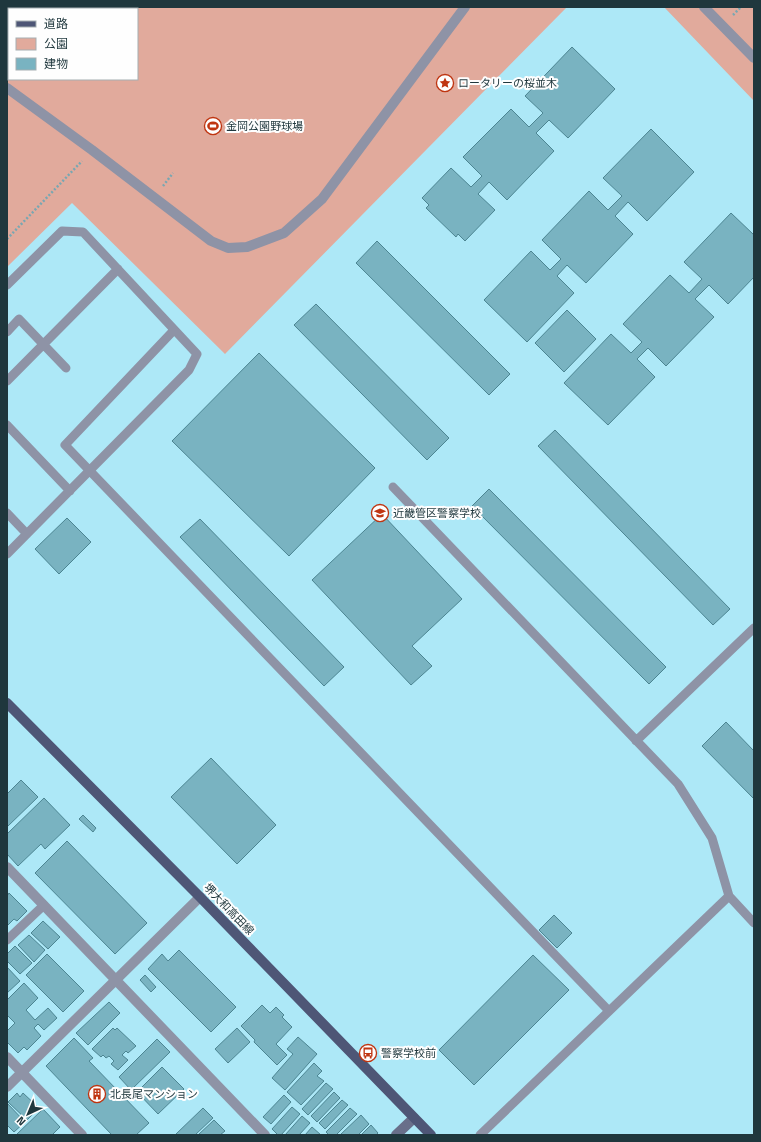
<svg xmlns="http://www.w3.org/2000/svg" width="761" height="1142" viewBox="0 0 761 1142" font-family="'Titillium Web','Noto Sans JP',sans-serif">
	<style>
		.green { fill: #e1aa9c; fill-rule: evenodd }
		.building { fill: #79b3c1; stroke: #4c8592 }
		.lines { fill: none; stroke-linecap: round; stroke-linejoin: round }
		.path { stroke: #78a7b2; stroke-width: 2.5; stroke-dasharray: 2 2; stroke-linecap: butt }
		.lane { stroke: #8e93a6; stroke-width: 9 }
		.street { stroke: #8e93a6; stroke-width: 10 }
		.secondary { stroke: #696f8a; stroke-width: 10 }
		.primary { stroke: #4e5676; stroke-width: 10 }
		.labels { text-anchor: middle; dominant-baseline: central; stroke-width: 4; stroke-linejoin: round; paint-order: stroke }
		.poi-label { font-size: 11px; fill: #1f373d; stroke: #fefefe; text-anchor: start }
		.street-label { font-size: 11px; fill: #1f373d; stroke: #fefefe }
	</style>
	<rect width="100%" height="100%" fill="#ade8f7"/>
	<path class="green" d="M7 7H567L225 354 72 203 7 267ZM9 9H137V79H9Z
		M664 7H754V101Z"/>
	<path class="building" d="M572 47 615 89 568 138 549 120 536 133 554 151 507 200 489 182 478 194 495 210 465 241 458 234 456 237 426 208 429 205 422 198 451 168 471 187 482 176 463 157 511 109 529 127 543 113 525 96Z
		M651 129 694 172 647 221 628 202 615 216 633 234 586 283 567 265 557 276 574 293 527 342 484 300 531 251 550 270 561 259 542 240 589 191 608 210 622 196 603 178Z
		M731 213 754 235V277L728 304 709 285 695 299 714 317 666 366 648 348 637 359 655 377 608 425 564 383 611 334 631 353 642 342 623 324 670 275 689 293 702 279 684 262Z
		M377 241 510 374 489 395 356 263Z
		M316 304 449 438 427 460 294 325Z
		M567 310 596 339 564 372 535 343Z
		M259 353 375 468 289 556 172 441Z
		M555 430 730 609 713 625 538 446Z
		M489 489 666 667 649 684 472 506Z
		M382 514 462 599 412 646 432 666 411 685 312 580Z
		M67 518 91 542 59 574 35 549Z
		M200 519 344 667 324 686 180 537Z
		M726 722 754 751V799L702 746Z
		M211 758 276 825 237 864 171 797Z
		M21 780 38 797 7 827V794Z
		M44 798 70 825 45 849 41 844 18 866 7 854V834Z
		M83 815 96 828 93 832 79 819Z
		M67 841 147 923 115 954 35 873Z
		M9 893 27 911 17 921 14 919 7 926V896Z
		M554 915 572 933 557 948 539 930Z
		M43 921 60 937 48 949 31 933Z
		M29 935 45 950 34 962 18 945Z
		M15 946 32 963 20 974 7 961V954Z
		M179 950 236 1007 211 1032 148 969 162 954 168 961Z
		M47 954 84 991 63 1012 26 975Z
		M533 955 569 990 474 1085 439 1050Z
		M7 967 20 981 7 993Z
		M145 975 156 987 151 992 140 980Z
		M24 983 38 998 26 1010 35 1020 48 1008 57 1018 44 1030 38 1024 34 1028 41 1036 27 1050 24 1047 18 1053 7 1042V1031L15 1023 7 1015V1000Z
		M109 1002 120 1013 88 1045 76 1033Z
		M262 1005 270 1013 276 1007 284 1015 282 1017 292 1027 276 1044 287 1055 277 1065 254 1042 255 1040 241 1026Z
		M113 1028 115 1030 117 1028 136 1046 128 1053 126 1051 122 1055 128 1060 118 1070 111 1064 114 1061 109 1056 106 1058 103 1055 101 1057 92 1049Z
		M237 1028 250 1042 228 1063 215 1049Z
		M298 1037 317 1054 285 1090 272 1078 293 1054 287 1049Z
		M74 1038 93 1058 89 1061 149 1123 136 1135H112L46 1066Z
		M157 1039 170 1052 131 1090 119 1077Z
		M314 1063 322 1071 317 1076 324 1081 301 1105 287 1092Z
		M162 1067 184 1089 158 1114 137 1092Z
		M326 1083 333 1089 308 1115 302 1109Z
		M334 1092 340 1098 317 1122 311 1116Z
		M17 1093 20 1097 23 1093 39 1108 27 1120 8 1102Z
		M284 1095 291 1102 271 1124 263 1117Z
		M342 1100 348 1105 325 1129 319 1123Z
		M7 1103 25 1122 14 1132 7 1125Z
		M292 1107 300 1114 281 1135H278L272 1129Z
		M203 1108 213 1118 195 1135H175Z
		M350 1108 357 1114 336 1135H329L326 1132Z
		M43 1109 60 1127 52 1135H16Z
		M361 1115 369 1124 358 1135H340Z
		M302 1116 310 1123 299 1135H285Z
		M214 1120 225 1131 220 1135H198Z
		M371 1125 378 1133 376 1135H361Z
		M312 1127 321 1135H305Z"/>
	<g class="lines">
		<path class="path" d="M733 15 741 7
			M163 186 173 173
			M7 239 82 161"/>
		<path class="lane" d="M7 285 62 231 83 232 197 354 189 370 7 554
			M174 330 65 445 609 1011
			M7 332 19 319 66 368
			M7 381 118 269
			M7 425 70 491
			M393 487 678 784 712 838 729 896 754 923
			M7 513 27 534
			M636 741 754 628
			M7 940 44 905
			M480 1135 729 896"/>
		<path class="street" d="M704 7 754 58
			M7 88 92 150 211 241 228 248 247 247 284 233 322 199 465 7
			M7 867 265 1135
			M7 1057 82 1135
			M7 1087 200 897"/>
		<path class="secondary" d="M396 1135 414 1118"/>
		<path class="primary" d="M7 703 200 897 431 1135"/>
	</g>
	<defs>
		<g id="sight-ring" transform="scale(0.9)"><circle r="9.5" fill="#fefefe" stroke="#bf3511" stroke-width="1.5"/><path d="M0-6L1.8-2.2L6-1.7L2.9 1.2L3.7 5.4L0 3.3L-3.7 5.4L-2.9 1.2L-6-1.7L-1.8-2.2Z" fill="#bf3511"/></g>
		<g id="stadium-ring" transform="scale(0.9)"><circle r="9.5" fill="#fefefe" stroke="#bf3511" stroke-width="1.5"/><path d="M0-5a6.5 5 0 1 0 0 10a6.5 5 0 1 0 0-10ZM-3.5-1.8h7v3.6h-7Z" fill="#bf3511"/></g>
		<g id="university-ring" transform="scale(0.9)"><circle r="9.5" fill="#fefefe" stroke="#bf3511" stroke-width="1.5"/><path d="M0-5L7-2L0 1L-7-2ZM-4 1L0 2.5L4 1V4Q0 6-4 4Z" fill="#bf3511"/></g>
		<g id="bus-ring" transform="scale(0.9)"><circle r="9.5" fill="#fefefe" stroke="#bf3511" stroke-width="1.5"/><path d="M-5-6H5V4H4V6H2V4H-2V6H-4V4H-5ZM-3.5-4V0h7V-4ZM-3.5 1.2v1.5H-2V1.2ZM2 1.2v1.5H3.5V1.2Z" fill="#bf3511"/></g>
		<g id="building-ring" transform="scale(0.9)"><circle r="9.5" fill="#fefefe" stroke="#bf3511" stroke-width="1.5"/><path d="M-4-6H4V6H1V3H-1V6H-4ZM-2.5-4.3h1.7v1.8h-1.7ZM.8-4.3h1.7v1.8H.8ZM-2.5-1h1.7V.8h-1.7ZM.8-1h1.7V.8H.8Z" fill="#bf3511"/></g>
	</defs>
	<g fill-rule="evenodd">
		<use href="#sight-ring" x="445" y="83"/>
		<use href="#stadium-ring" x="213" y="126"/>
		<use href="#university-ring" x="380" y="513"/>
		<use href="#bus-ring" x="368" y="1053"/>
		<use href="#building-ring" x="97" y="1094"/>
	</g>
	<g class="labels">
		<g class="poi-label">
			<text x="458" y="83">ロータリーの桜並木</text>
			<text x="226" y="126">金岡公園野球場</text>
			<text x="393" y="513">近畿管区警察学校</text>
			<text x="381" y="1053">警察学校前</text>
			<text x="110" y="1094">北長尾マンション</text>
		</g>
		<g class="street-label">
			<text transform="translate(229 909) rotate(46)">堺大和高田線</text>
		</g>
	</g>
	<rect width="761" height="1142" fill="none" stroke="#1f373d" stroke-width="16"/>
	<rect x="8" y="8" width="130" height="72" fill="#fefefe" stroke="#a5aeb1"/>
	<rect x="16" y="21" width="20" height="6" fill="#4e5676" stroke="#a5aeb1"/>
	<text x="44" y="28" font-size="12" fill="#1f373d">道路</text>
	<rect x="16" y="38" width="20" height="12" fill="#e1aa9c" stroke="#a5aeb1"/>
	<text x="44" y="48" font-size="12" fill="#1f373d">公園</text>
	<rect x="16" y="58" width="20" height="12" fill="#79b3c1" stroke="#a5aeb1"/>
	<text x="44" y="68" font-size="12" fill="#1f373d">建物</text>
	<g transform="translate(28 1114) rotate(224)" stroke="#fefefe" stroke-width="3" paint-order="stroke">
	<path d="M0-3L7 15L0 10L-7 15Z" fill="#1f373d"/>
	<text y="-6" font-size="11" font-weight="bold" text-anchor="middle" fill="#1f373d">N</text>
	</g>
</svg>
